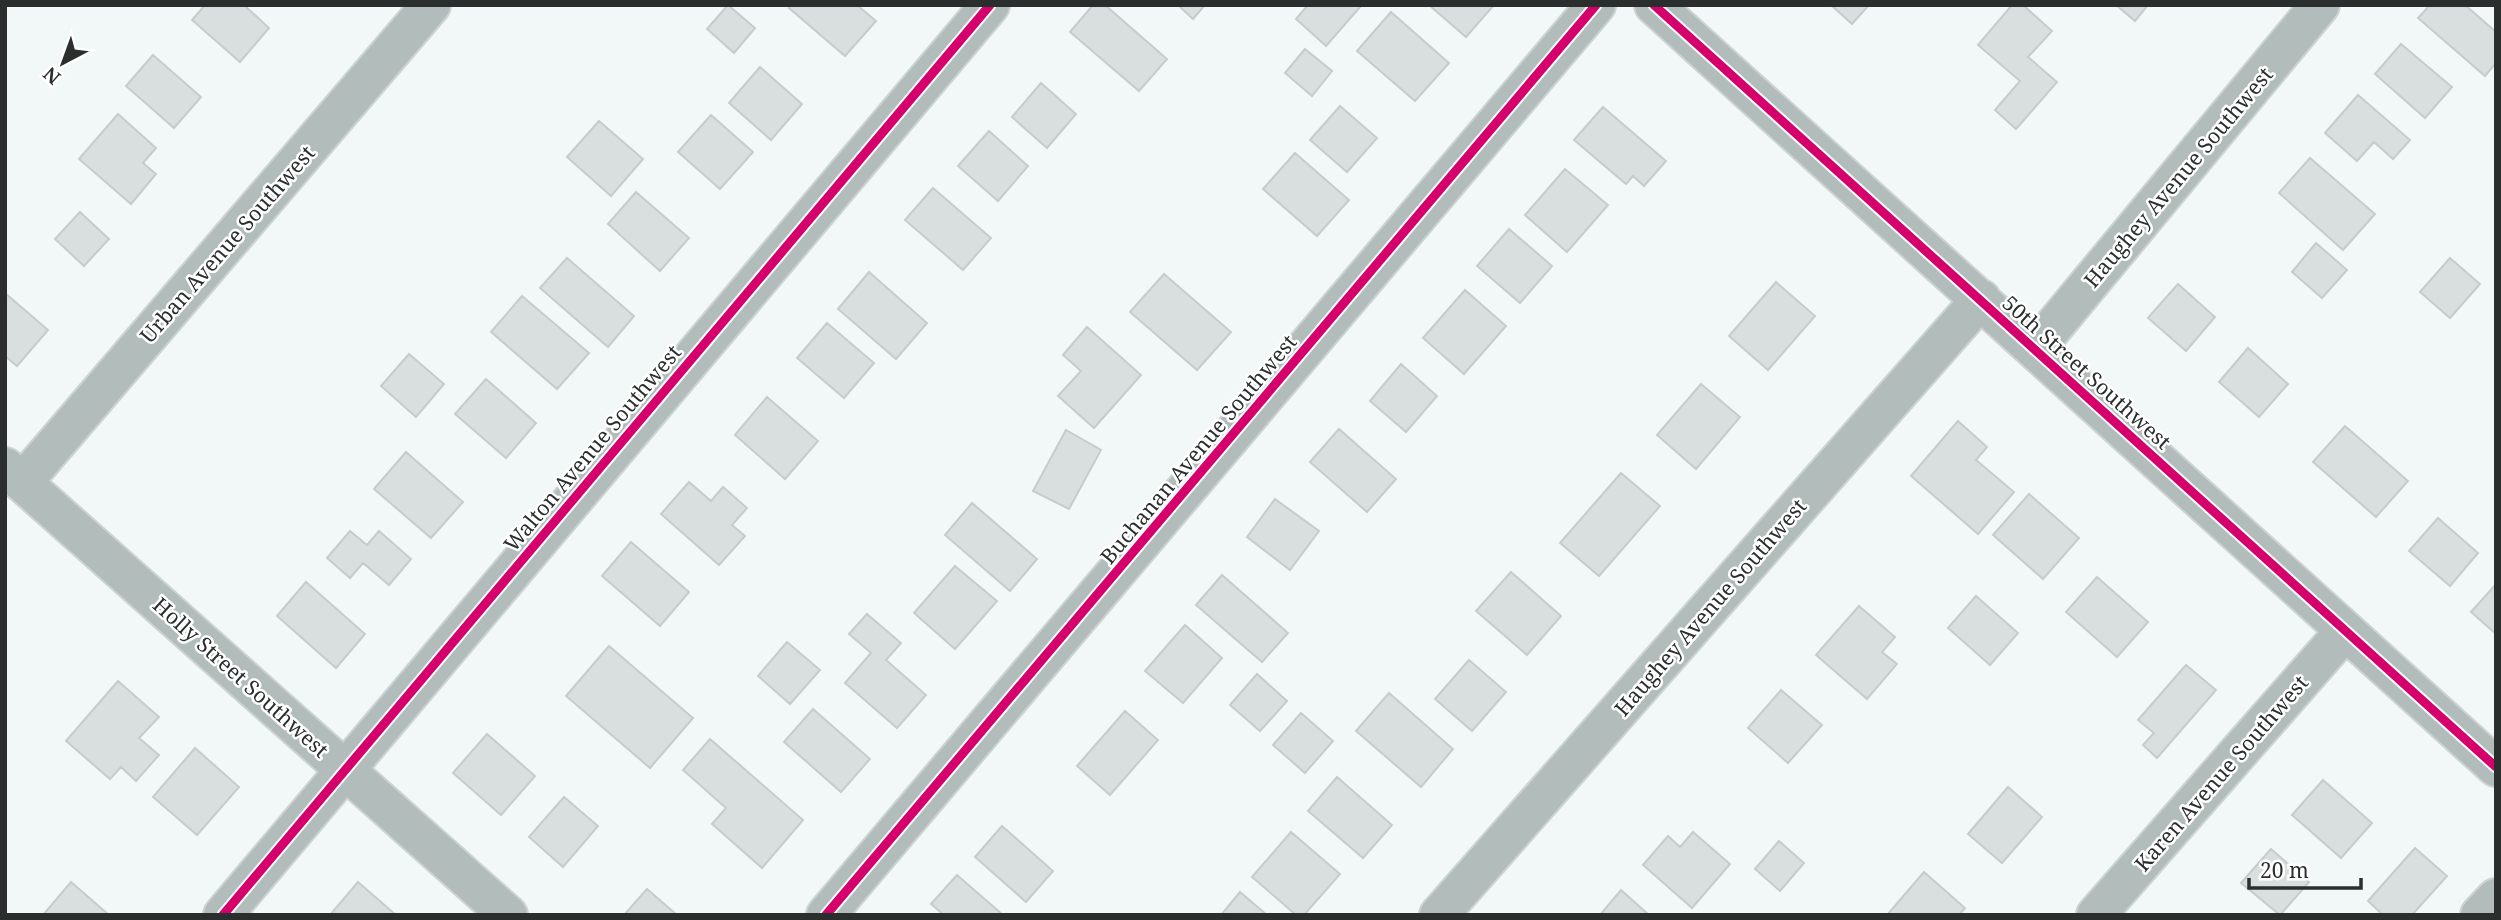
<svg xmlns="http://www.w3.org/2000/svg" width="2501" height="920" viewBox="0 0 2501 920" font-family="'Noto Serif',serif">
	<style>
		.building { fill: #d9dfde; stroke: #c6cccb; stroke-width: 2 }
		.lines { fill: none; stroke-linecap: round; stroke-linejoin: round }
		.minor-casing { stroke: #ced3d2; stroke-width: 42 }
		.minor { stroke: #b1bcbb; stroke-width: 38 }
		.cycleway-casing { stroke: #fff; stroke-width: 13 }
		.cycleway { stroke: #d6006c; stroke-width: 9 }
		.labels { text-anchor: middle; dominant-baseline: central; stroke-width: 5; stroke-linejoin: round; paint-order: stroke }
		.street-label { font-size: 21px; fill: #2a2f2e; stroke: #fff }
	</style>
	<rect width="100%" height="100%" fill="#f1f8f7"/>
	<path class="building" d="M205 5H244L269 28 240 62 192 20Z
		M728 5 755 28 734 53 707 29Z
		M791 5H857L876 21 845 56 789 8Z
		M1093 5H1105L1167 59 1139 91 1070 32Z
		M1178 5H1205L1193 19Z
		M1308 5H1359L1360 7 1326 46 1296 19Z
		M1429 5H1494L1466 37Z
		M1831 5H1869L1852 24Z
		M2012 5H2023L2052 31 2028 57 2057 82 2016 129 1995 110 2020 81 1978 45Z
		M2116 5H2148L2135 21Z
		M2430 5H2465L2496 32V63L2485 76 2418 18Z
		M1391 12 1449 63 1415 101 1357 51Z
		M2401 44 2452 87 2425 118 2375 74Z
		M1305 49 1332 71 1312 96 1285 73Z
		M153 55 201 97 174 128 126 86Z
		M760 67 802 104 771 140 729 103Z
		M1041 83 1076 114 1047 148 1012 117Z
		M2358 95 2410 140 2393 159 2374 142 2357 161 2325 133Z
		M1340 106 1377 138 1347 172 1310 140Z
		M1603 107 1666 161 1644 186 1633 176 1626 184 1574 140Z
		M118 114 156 148 143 163 156 174 131 204 79 159Z
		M711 115 753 152 720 189 678 152Z
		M599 121 643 159 611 196 567 157Z
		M989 131 1028 166 998 201 958 166Z
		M1295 153 1349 200 1317 236 1263 189Z
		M2310 158 2375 214 2343 250 2279 193Z
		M1565 169 1608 205 1567 252 1525 215Z
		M933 188 991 238 963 270 905 220Z
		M636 192 689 238 660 271 608 224Z
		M80 212 109 239 84 266 55 239Z
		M1509 229 1552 266 1520 303 1477 266Z
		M2316 243 2347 270 2322 298 2292 272Z
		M567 258 634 316 608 347 540 288Z
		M2450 258 2480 284 2450 318 2420 292Z
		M869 272 927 323 896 359 838 309Z
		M1164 274 1231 332 1197 370 1130 312Z
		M1776 282 1815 316 1768 370 1729 336Z
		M2178 284 2215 317 2186 351 2148 318Z
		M1465 290 1506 326 1464 374 1423 338Z
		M5 293 48 330 17 366 5 356Z
		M522 296 589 353 557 389 491 332Z
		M827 323 874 363 844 398 797 358Z
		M1087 327 1141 375 1094 428 1058 396 1081 371 1063 355Z
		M2248 348 2288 384 2259 417 2219 382Z
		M409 354 444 384 416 417 381 386Z
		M1401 364 1437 396 1406 432 1370 401Z
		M486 379 536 423 506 458 455 414Z
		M1701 384 1740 417 1696 469 1657 435Z
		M767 397 818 441 785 479 735 435Z
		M1958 421 1987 447 1976 460 2014 492 1978 534 1911 476Z
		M2345 426 2408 481 2376 517 2313 462Z
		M1339 429 1396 479 1367 512 1310 462Z
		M1066 430 1101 450 1069 509 1033 491Z
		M406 452 463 502 431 538 374 489Z
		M1621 473 1660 506 1599 576 1560 543Z
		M689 482 711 501 723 487 747 508 732 525 745 536 719 565 661 514Z
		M2029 494 2079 538 2043 579 1993 535Z
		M1275 499 1319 531 1290 570 1247 537Z
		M972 503 1037 559 1010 591 945 535Z
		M2438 518 2478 553 2450 586 2409 551Z
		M350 531 367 545 379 531 411 559 389 585 363 563 350 578 327 558Z
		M631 542 689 592 660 626 602 576Z
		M955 566 997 601 955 649 914 613Z
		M1511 572 1561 616 1527 655 1476 611Z
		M1222 575 1288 633 1262 662 1196 605Z
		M2097 577 2148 622 2117 657 2066 612Z
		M306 582 365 634 336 668 277 616Z
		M2496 584V634L2471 612Z
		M1976 596 2018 633 1990 665 1948 628Z
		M1859 606 1895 637 1882 652 1897 664 1867 699 1816 655Z
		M867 614 901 643 886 660 926 695 897 728 845 683 871 653 849 634Z
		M1185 625 1222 658 1183 703 1145 671Z
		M787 642 820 670 790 704 758 676Z
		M609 646 693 718 650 768 566 696Z
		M1469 660 1506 692 1472 731 1435 699Z
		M2186 665 2216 690 2157 758 2143 745 2154 733 2138 720Z
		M1257 674 1287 701 1260 731 1230 705Z
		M118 681 159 717 139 738 159 755 136 781 121 767 110 779 66 741Z
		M1781 690 1822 725 1788 763 1748 728Z
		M1389 693 1453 749 1421 787 1356 731Z
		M813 709 870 759 841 792 784 742Z
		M1125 711 1158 740 1110 795 1077 766Z
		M1301 713 1333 741 1305 773 1273 745Z
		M487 734 535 776 501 815 453 773Z
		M710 739 803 820 762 868 712 824 726 808 683 770Z
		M195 748 239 787 197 835 153 797Z
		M1337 777 1392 825 1363 858 1308 811Z
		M2323 780 2372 823 2341 858 2292 815Z
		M2008 787 2042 817 2002 863 1968 834Z
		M564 797 598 826 563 867 529 837Z
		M1002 826 1053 871 1026 902 975 857Z
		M1291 832 1340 874 1304 915H1296L1252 877Z
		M1693 832 1730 864 1692 908 1643 865 1668 836 1680 847Z
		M1779 841 1804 863 1780 891 1755 869Z
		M2415 848 2447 876 2412 915H2383L2368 901Z
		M2271 849 2309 882 2280 915 2241 883Z
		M1924 872 1965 908 1959 915H1887Z
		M957 875 1003 915H944L931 904Z
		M71 882 109 915H43Z
		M358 882 396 915H330Z
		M647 889 677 915H624Z
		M1621 890 1649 915H1600Z
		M1240 892 1267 915H1221Z"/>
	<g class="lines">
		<g class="minor-casing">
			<path id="minor" d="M1654 5 2496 767
				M2035 349 2320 5
				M5 467 508 915
				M23 482 431 5
				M223 915 990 5
				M826 915 1596 5
				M1439 915 1981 299
				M2096 915 2345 631
				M2480 915 2496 898"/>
		</g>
		<use href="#minor" class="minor"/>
		<g class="cycleway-casing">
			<path id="cycleway" d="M1654 5 2496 767
				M223 915 990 5
				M826 915 1596 5"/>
		</g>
		<use href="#cycleway" class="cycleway"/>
	</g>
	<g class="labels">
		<g class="street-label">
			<text transform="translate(2178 177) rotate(-50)">Haughey Avenue Southwest</text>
			<text transform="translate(227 244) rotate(-49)">Urban Avenue Southwest</text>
			<text transform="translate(2087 372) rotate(42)">50th Street Southwest</text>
			<text transform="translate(592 448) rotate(-50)">Walton Avenue Southwest</text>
			<text transform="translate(1198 449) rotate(-50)">Buchanan Avenue Southwest</text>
			<text transform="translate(1710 607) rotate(-49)">Haughey Avenue Southwest</text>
			<text transform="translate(241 677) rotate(42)">Holly Street Southwest</text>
			<text transform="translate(2221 773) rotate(-49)">Karen Avenue Southwest</text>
		</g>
	</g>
	<rect width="2501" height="920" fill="none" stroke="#2a2f2e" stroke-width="14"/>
	<g transform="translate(63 63) rotate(221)" stroke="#ffffff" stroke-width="5" paint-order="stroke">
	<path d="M0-5L12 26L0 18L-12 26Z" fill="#2a2f2e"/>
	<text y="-10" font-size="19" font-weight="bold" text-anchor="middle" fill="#2a2f2e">N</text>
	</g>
	<path d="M2249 878v10h112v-10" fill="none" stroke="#2a2f2e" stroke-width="3.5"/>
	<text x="2260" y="878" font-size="21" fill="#2a2f2e" stroke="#ffffff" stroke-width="5" paint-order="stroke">20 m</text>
</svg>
